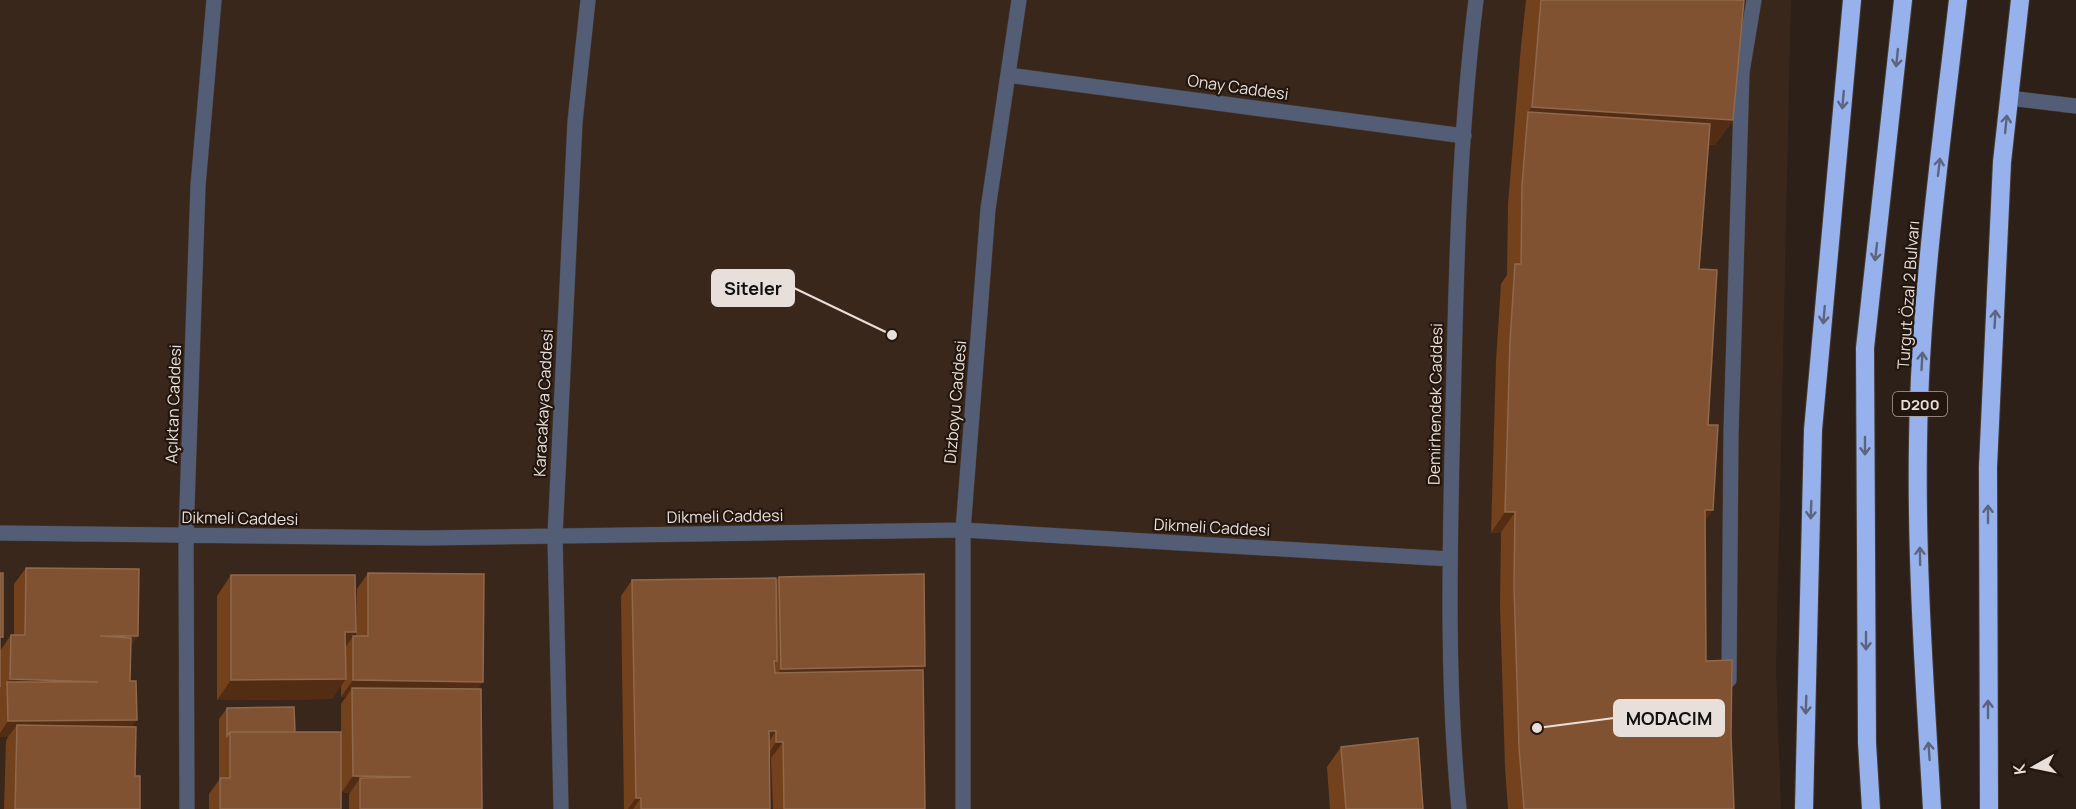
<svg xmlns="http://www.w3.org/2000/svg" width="2076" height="809" viewBox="0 0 2076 809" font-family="Manrope,sans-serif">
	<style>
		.built { fill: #3a271c }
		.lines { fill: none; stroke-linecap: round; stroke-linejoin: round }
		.minor-casing { stroke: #463b33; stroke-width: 16 }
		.highway-casing { stroke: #463b33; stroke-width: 20 }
		.minor { stroke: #535e76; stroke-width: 15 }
		.highway { stroke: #96b1ec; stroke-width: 18 }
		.wall { fill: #74411d }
		.shaded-wall { fill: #522d13 }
		.building { fill: #805232; stroke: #90684c; stroke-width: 1.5 }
		.oneway { stroke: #5c647e }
		.labels { text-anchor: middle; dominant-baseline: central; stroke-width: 4.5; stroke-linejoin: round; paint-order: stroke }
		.shield { fill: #23160f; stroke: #ada39d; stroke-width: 1.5 }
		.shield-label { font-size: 15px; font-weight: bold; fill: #e8dfda }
		.street-label { font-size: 16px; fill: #e8dfda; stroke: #23160f }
		.leader { fill: none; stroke: #e8dfda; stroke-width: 2 }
		.callout-dot { fill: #e8dfda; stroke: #23160f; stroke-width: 2 }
		.callout { fill: #e8dfda; stroke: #e8dfda; stroke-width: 2 }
		.callout-label { font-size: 18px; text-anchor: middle; font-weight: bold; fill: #111 }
	</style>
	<rect width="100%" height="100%" fill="#2c2018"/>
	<path class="built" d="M0 0H1791L1776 670 1781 809H0Z"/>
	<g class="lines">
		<g class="minor-casing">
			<path id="minor" d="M1008 75 1464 136
				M2009 98 2076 106
				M0 533 426 538 963 530 1450 559
				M1729 680 1731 433 1742 72 1754 0
				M187 809 186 535 198 186 214 0
				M561 809 555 536 575 122 588 0
				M963 809V530L988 209 1019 0
				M1459 809C1446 677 1450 544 1453 411 1456 274 1459 136 1476 0"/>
		</g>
		<g class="highway-casing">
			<path id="highway" d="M1804 809 1813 430 1852 0
				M1871 809 1867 743 1865 348 1903 0
				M1932 809C1925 687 1916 565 1918 442 1920 294 1941 147 1958 0
				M1989 809 1988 467 2002 162 2020 0"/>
		</g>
		<use href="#minor" class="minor"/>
		<use href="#highway" class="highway"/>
	</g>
	<path class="wall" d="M1526 0H1744L1733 120 1715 145H1708L1699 269 1708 425 1705 522 1706 661 1731 736 1734 809H1508L1505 767 1500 606 1501 532 1491 533 1496 361 1501 284 1507 275 1508 205 1521 46Z
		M26 568 131 647 130 681 132 727 135 776 140 809H4L6 741 8 737H0V573V651L11 635H14V584Z
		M368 573 478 689 482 809H349V795L350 793 342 792 341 809H209V794L219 780V719L227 708 295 732H341V704L346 697H341V685L332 699 217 700V596L231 575 353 636H356L357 589Z
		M779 577 925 666 923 670 925 809H773L771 758H769L770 809H624L621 596 632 580 776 581Z
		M1341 747 1423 809H1330L1327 767Z"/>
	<path class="shaded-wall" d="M1532 107 1733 120 1715 145 1527 133 1528 112Z
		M1705 510H1713L1699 530Z
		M1505 512H1515L1501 532 1491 533Z
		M345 632H356L342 652Z
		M100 636H138L127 652Z
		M925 666 911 687 766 689 781 669Z
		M10 679 98 682H7Z
		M346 679 332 699 217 700 231 680Z
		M353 680 483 682 471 698 352 688 346 697H341Z
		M137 720 125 736 17 725 8 737H0V733L8 721Z
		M769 731H776L765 748Z
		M776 742H783L771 758 765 759Z
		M353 776 411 777 360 778 350 793 342 792Z
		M636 798H641L633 809H628Z"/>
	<path class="building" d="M1541 0H1744L1733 120 1532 107Z
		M1528 112 1710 124 1699 269 1717 270 1708 425H1718L1713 510H1705L1706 661 1732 660 1731 736 1734 809H1524L1519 747 1514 586 1515 512H1505L1510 341 1515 264H1521L1522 185Z
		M26 568 139 569 138 636H100L131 638 130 681H136L137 720 8 721 7 682H98L10 679 11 635H25Z
		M0 573H3V637H0V687Z
		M368 573 484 574 483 682 353 680V636H368Z
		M924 574 925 666 781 669 779 577Z
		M231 575H355L356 632H345L346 679 231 680Z
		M776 578 777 661H774L775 673 923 670 925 809H784L783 742H776V731H769L770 809H641V798H636L632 580Z
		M352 688 481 689 482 809H360V778L411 777 353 776Z
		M294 707 295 732H230L227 736V708Z
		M17 725 136 727 135 776H140V809H15Z
		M230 732H341V809H220V778H230Z
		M1418 738 1423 809H1346L1341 747Z"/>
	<defs><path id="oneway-shaft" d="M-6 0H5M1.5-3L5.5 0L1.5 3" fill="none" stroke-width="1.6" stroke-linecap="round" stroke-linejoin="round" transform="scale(1.5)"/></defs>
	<g class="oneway">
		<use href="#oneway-shaft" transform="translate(1897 58) rotate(96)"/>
		<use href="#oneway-shaft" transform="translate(1843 100) rotate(95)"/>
		<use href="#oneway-shaft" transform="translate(2006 124) rotate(-84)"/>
		<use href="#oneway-shaft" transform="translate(1939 167) rotate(-83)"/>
		<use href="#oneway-shaft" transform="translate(1876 252) rotate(97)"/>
		<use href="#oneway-shaft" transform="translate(1824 315) rotate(95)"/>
		<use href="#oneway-shaft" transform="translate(1995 319) rotate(-87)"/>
		<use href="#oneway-shaft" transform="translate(1922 361) rotate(-87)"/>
		<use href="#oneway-shaft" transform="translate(1865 446) rotate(90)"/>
		<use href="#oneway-shaft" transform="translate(1811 510) rotate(92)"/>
		<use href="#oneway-shaft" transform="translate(1988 514) rotate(-90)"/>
		<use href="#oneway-shaft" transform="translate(1920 556) rotate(-91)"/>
		<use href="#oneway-shaft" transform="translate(1866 641) rotate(90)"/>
		<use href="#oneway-shaft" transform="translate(1806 705) rotate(92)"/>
		<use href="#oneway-shaft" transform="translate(1988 709) rotate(-90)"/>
		<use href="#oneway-shaft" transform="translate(1929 751) rotate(-94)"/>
	</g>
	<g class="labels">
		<rect class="shield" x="1893" y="392" width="54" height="24" rx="4.5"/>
		<g class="shield-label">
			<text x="1920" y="404">D200</text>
		</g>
		<g class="street-label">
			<text transform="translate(1238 87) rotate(8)">Onay Caddesi</text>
			<text transform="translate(1908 295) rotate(-86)">Turgut Özal 2 Bulvarı</text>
			<text transform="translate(955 402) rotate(-85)">Dizboyu Caddesi</text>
			<text transform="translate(543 403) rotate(-87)">Karacakaya Caddesi</text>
			<text transform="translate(173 404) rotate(-88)">Açıktan Caddesi</text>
			<text transform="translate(1435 404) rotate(-89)">Demirhendek Caddesi</text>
			<text transform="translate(725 516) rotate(-1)">Dikmeli Caddesi</text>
			<text transform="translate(240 518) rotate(1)">Dikmeli Caddesi</text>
			<text transform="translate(1212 527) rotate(3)">Dikmeli Caddesi</text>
		</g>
	</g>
	<path class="leader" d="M892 335L794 288M1537 728L1614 718"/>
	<g class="callout-dot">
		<circle cx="892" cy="335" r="6"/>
		<circle cx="1537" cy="728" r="6"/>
	</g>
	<g class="callout">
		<rect x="712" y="270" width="82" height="36" rx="6"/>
		<rect x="1614" y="700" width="110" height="36" rx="6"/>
	</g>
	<g class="callout-label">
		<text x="753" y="295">Siteler</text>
		<text x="1669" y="725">MODACIM</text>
	</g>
	<g transform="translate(2034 767) rotate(261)" stroke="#23160f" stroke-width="4.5" paint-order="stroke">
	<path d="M0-4.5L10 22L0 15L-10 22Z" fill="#e8dfda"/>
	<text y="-9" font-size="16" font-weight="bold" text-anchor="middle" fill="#e8dfda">K</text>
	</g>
</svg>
